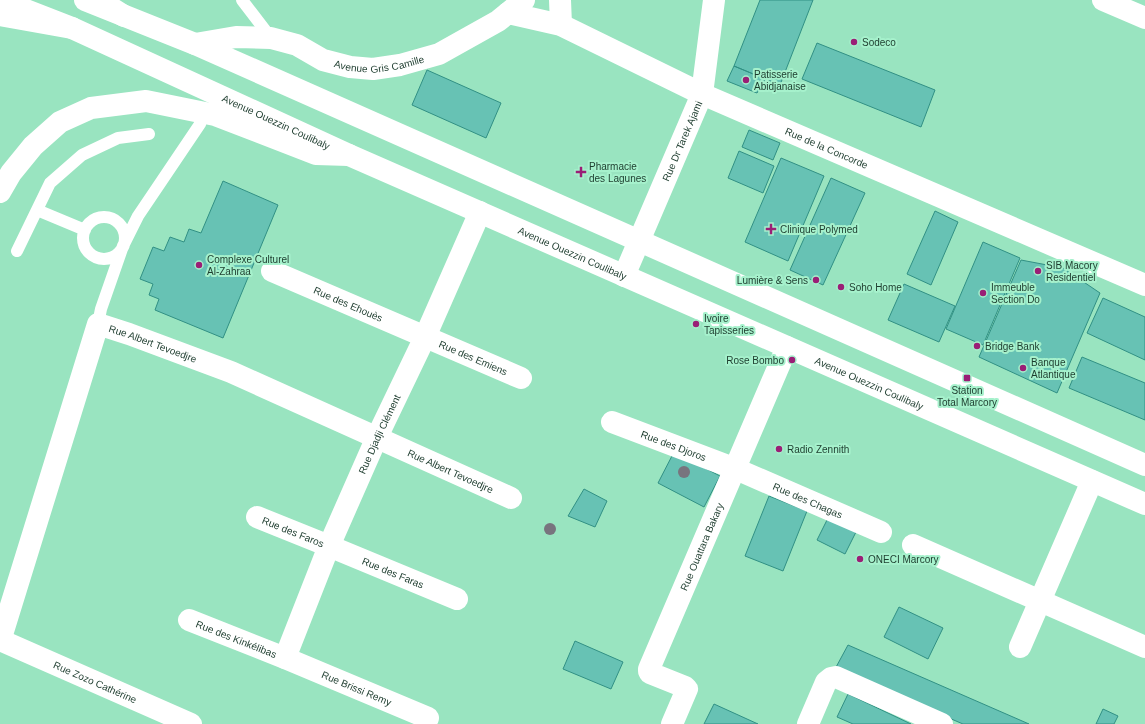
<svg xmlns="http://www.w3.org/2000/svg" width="1145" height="724" viewBox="0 0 1145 724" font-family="Helvetica,sans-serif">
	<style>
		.building { fill: #67c2b4; stroke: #319084 }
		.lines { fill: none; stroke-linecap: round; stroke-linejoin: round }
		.lane { stroke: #fff; stroke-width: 12 }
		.street { stroke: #fff; stroke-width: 22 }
		.secondary { stroke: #fff; stroke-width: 22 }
		.highway { stroke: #fff; stroke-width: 22 }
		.tree { fill: #78747e }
		.poi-dot { fill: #9a1e76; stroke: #a6f1cc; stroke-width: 1.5 }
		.labels { text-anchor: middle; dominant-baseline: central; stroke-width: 4; stroke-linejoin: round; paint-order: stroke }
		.poi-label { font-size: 10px; fill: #1d3c2e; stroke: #a6f1cc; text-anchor: start }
		.street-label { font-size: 10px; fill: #1d3c2e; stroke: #a6f1cc }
	</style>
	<rect width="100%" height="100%" fill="#99e4c0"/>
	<path class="building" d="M760 0H813L780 85 734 66Z
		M817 43 935 90 921 127 802 79Z
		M734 66 765 79 757 93 727 81Z
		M427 70 501 103 486 138 412 105Z
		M749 130 780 143 773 160 742 147Z
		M739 151 774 166 763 193 728 178Z
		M781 158 824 176 788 261 745 242Z
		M831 178 865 193 823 285 790 270Z
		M223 181 278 205 223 338 155 310 159 299 149 295 153 284 140 279 153 247 164 251 170 237 184 242 189 229 201 233Z
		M935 211 958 222 931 285 907 274Z
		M983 242 1020 258 983 345 946 329Z
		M1021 260 1063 268 1100 293 1057 393 979 357Z
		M904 284 955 306 939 342 888 320Z
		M1103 298 1145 317V360L1087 333Z
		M1082 357 1145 383V420L1069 388Z
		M674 452 720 476 704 507 658 483Z
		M584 489 607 501 595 527 568 516Z
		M769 496 807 511 783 571 745 556Z
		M828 518 856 532 845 554 817 540Z
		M899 607 943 628 928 659 884 637Z
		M575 641 623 662 611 689 563 669Z
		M848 645 1029 724H963L835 669Z
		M848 694 911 724H853L837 717Z
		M714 704 758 724H704Z
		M1103 709 1118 716 1114 724H1096Z"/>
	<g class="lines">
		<path class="lane" d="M242 0 271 38
			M37 210 85 230
			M83 238a21 21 0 1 1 42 0a21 21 0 1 1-42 0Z
			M17 251 50 183 82 155 118 138 149 134
			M98 324 101 309 123 246 138 216 200 124 204 113"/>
		<g class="street">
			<path d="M560 0 561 25"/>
			<path d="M1103 0 1145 18"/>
			<path id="s1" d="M508 13 561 25 702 94 1145 285"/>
			<path id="s2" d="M195 44 236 37 271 38 297 45 323 60 350 67 373 69 400 65 439 54 498 21 524 0"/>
			<path id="s3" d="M272 271 521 378"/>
			<path id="s4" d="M624 276 702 94 714 0"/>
			<path id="s5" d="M612 422 736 469 881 532"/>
			<path id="s6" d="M257 517 329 546 457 599"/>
			<path d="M913 545 1145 647"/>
			<path id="s7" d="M189 620 285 658 428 718"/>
			<path id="s8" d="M0 640 191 724"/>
			<path id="s9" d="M0 641 98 324 129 334 231 372 511 498"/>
			<path d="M1020 647 1092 481"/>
			<path id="s10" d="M285 658 329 546 377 437 425 337 480 212"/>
			<path id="s11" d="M672 724 687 689 685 687 650 673 649 671V669L787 347"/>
			<path d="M808 724 826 682 831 678 836 677 942 724"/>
		</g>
		<g class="secondary">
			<path id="s12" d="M0 0 72 28 349 155 1145 504"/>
			<path d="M85 0 195 44 1145 465"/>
		</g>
		<path class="highway" d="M99 0 124 16
			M0 15 72 28
			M0 192 11 173 33 146 60 122 91 108 146 101 215 115 316 154 349 155"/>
	</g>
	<g class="tree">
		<circle cx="684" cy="472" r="6"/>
		<circle cx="550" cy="529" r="6"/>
	</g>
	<g class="poi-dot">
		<circle cx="854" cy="42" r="4"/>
		<circle cx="746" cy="80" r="4"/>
		<path d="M579 166h4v4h4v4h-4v4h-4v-4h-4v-4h4z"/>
		<path d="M769 223h4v4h4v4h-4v4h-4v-4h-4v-4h4z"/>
		<circle cx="199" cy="265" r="4"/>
		<circle cx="1038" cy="271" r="4"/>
		<circle cx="816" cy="280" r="4"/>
		<circle cx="841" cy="287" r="4"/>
		<circle cx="983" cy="293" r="4"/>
		<circle cx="696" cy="324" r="4"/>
		<circle cx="977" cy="346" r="4"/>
		<circle cx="792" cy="360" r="4"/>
		<circle cx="1023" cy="368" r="4"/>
		<rect x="963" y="374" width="8" height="8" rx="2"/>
		<circle cx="779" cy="449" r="4"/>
		<circle cx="860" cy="559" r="4"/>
	</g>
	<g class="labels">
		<g class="poi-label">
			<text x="862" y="42">Sodeco</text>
			<text x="754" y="74">Patisserie<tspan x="754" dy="12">Abidjanaise</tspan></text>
			<text x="589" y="166">Pharmacie<tspan x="589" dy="12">des Lagunes</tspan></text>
			<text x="780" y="229">Clinique Polymed</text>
			<text x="207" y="259">Complexe Culturel<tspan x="207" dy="12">Al-Zahraa</tspan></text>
			<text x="1046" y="265">SIB Macory<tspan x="1046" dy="12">Residentiel</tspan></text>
			<text x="808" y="280" text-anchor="end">Lumière &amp; Sens</text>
			<text x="849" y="287">Soho Home</text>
			<text x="991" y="287">Immeuble<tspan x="991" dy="12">Section Do</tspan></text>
			<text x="704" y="318">Ivoire<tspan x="704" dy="12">Tapisseries</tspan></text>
			<text x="985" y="346">Bridge Bank</text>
			<text x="784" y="360" text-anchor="end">Rose Bombo</text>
			<text x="1031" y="362">Banque<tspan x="1031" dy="12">Atlantique</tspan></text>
			<text x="967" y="390" text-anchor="middle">Station<tspan x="967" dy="12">Total Marcory</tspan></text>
			<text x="787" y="449">Radio Zennith</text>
			<text x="868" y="559">ONECI Marcory</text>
		</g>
		<g class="street-label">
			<text stroke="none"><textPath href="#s2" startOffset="191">Avenue Gris Camille</textPath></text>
			<text stroke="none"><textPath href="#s12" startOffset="302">Avenue Ouezzin Coulibaly</textPath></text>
			<text stroke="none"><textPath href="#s4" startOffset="147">Rue Dr Tarek Ajami</textPath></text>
			<text stroke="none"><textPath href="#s1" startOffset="347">Rue de la Concorde</textPath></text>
			<text stroke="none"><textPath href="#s12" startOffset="626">Avenue Ouezzin Coulibaly</textPath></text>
			<text stroke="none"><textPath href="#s3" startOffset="83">Rue des Ehouès</textPath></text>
			<text stroke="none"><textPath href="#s9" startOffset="390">Rue Albert Tevoedjre</textPath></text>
			<text stroke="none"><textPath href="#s3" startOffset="219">Rue des Emiens</textPath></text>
			<text stroke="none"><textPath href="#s12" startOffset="950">Avenue Ouezzin Coulibaly</textPath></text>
			<text stroke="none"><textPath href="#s10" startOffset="243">Rue Djadji Clément</textPath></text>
			<text stroke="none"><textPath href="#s5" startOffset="66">Rue des Djoros</textPath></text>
			<text stroke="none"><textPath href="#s9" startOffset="714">Rue Albert Tevoedjre</textPath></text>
			<text stroke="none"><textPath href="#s5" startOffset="211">Rue des Chagas</textPath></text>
			<text stroke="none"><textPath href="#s6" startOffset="39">Rue des Faros</textPath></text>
			<text stroke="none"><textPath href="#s11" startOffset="216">Rue Ouattara Bakary</textPath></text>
			<text stroke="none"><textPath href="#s6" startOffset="147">Rue des Faras</textPath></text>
			<text stroke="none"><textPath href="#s7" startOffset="51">Rue des Kinkélibas</textPath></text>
			<text stroke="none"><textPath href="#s8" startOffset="104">Rue Zozo Cathérine</textPath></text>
			<text stroke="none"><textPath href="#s7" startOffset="181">Rue Brissi Remy</textPath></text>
		</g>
	</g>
</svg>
